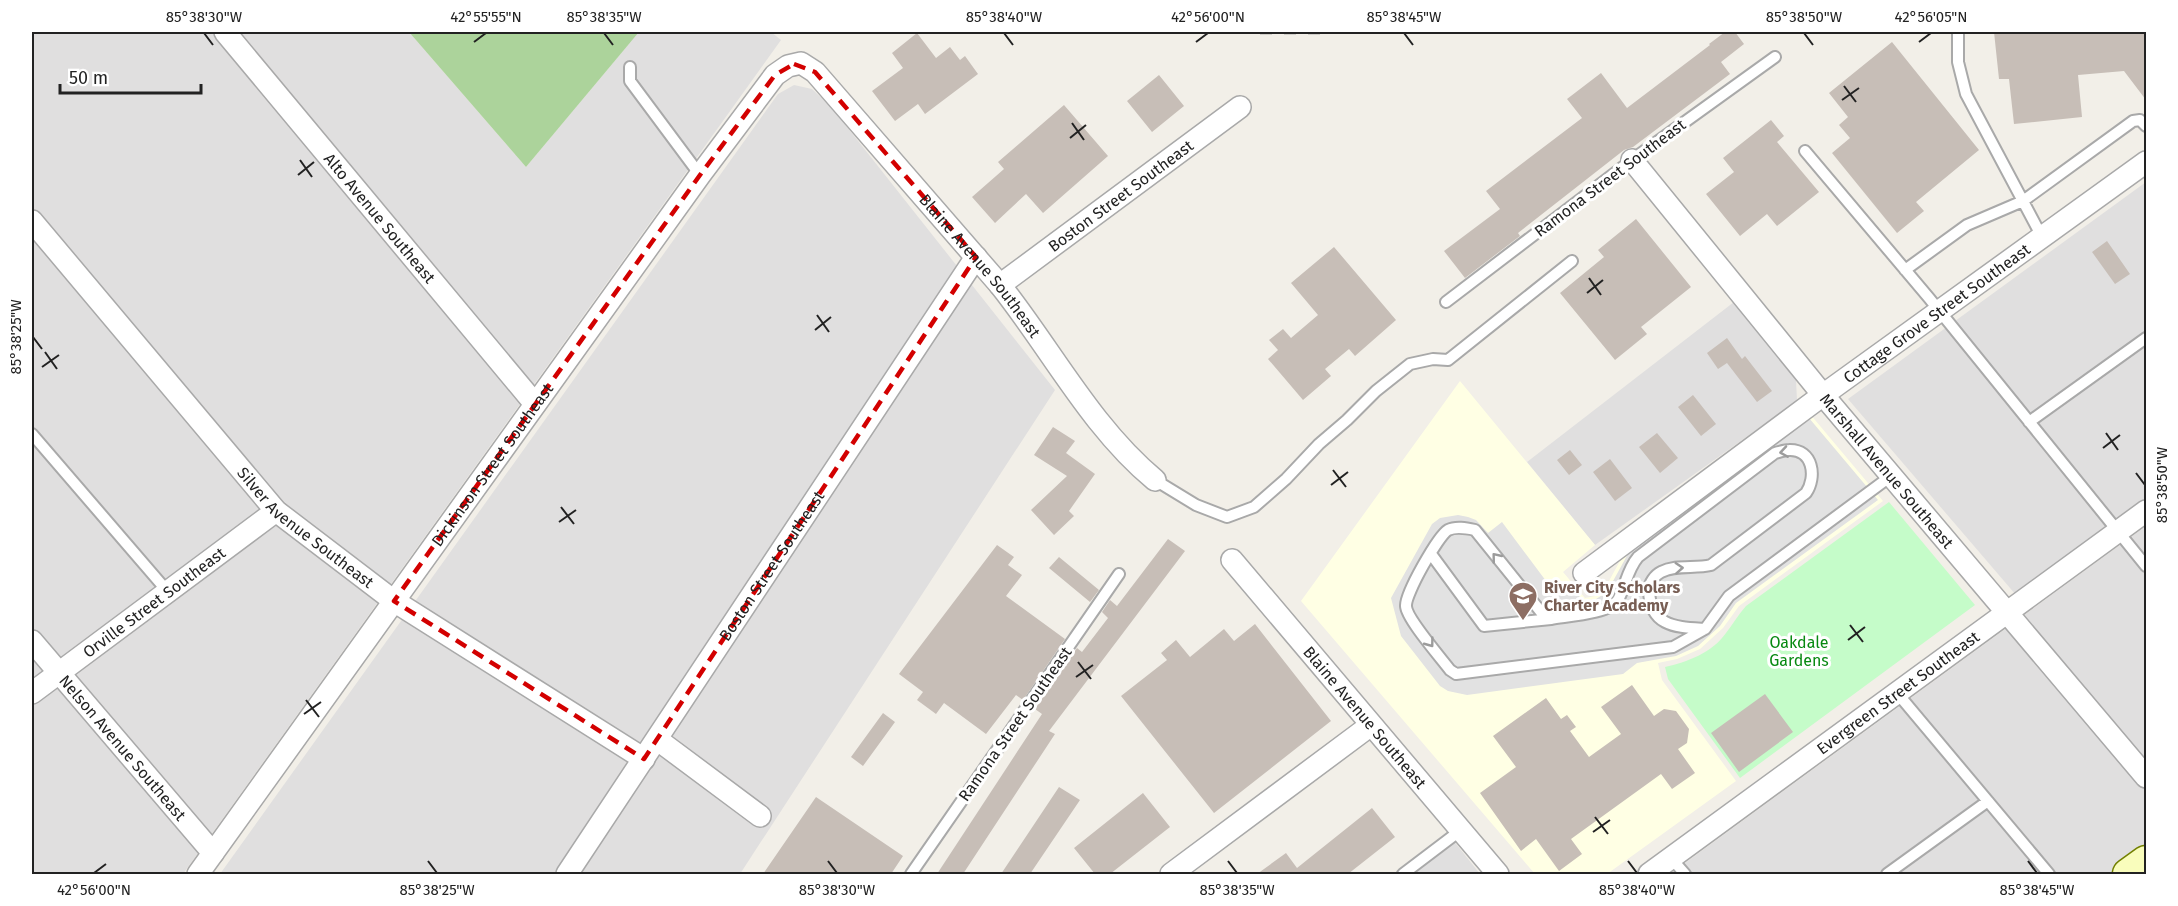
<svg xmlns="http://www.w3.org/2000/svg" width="2178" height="906" viewBox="0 0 2178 906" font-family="'Fira Sans',sans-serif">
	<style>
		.residential { fill: #e0dfdf }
		.education { fill: #ffffe4 }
		.forest { fill: #acd39b }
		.park { fill: #c5fcc9 }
		.parking { fill: #e2e2e2 }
		.building { fill: #c7beb7 }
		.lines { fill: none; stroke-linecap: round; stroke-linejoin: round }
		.lane-casing { stroke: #a9a9a9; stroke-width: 14 }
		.street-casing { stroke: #a9a9a9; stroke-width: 24 }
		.secondary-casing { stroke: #738100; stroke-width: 33 }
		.lane { stroke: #fff; stroke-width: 10 }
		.street { stroke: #fff; stroke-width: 21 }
		.secondary { stroke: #f9fdbc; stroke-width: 30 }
		.rail { stroke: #707070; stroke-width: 4.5; stroke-dasharray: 12 12; stroke-linecap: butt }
		.oneway { stroke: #9c9c9c }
		.marked { fill: none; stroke: #d30000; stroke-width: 4.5; stroke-dasharray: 12 8; stroke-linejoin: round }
		.ticks { fill: none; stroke: #222; stroke-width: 2 }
		.labels { text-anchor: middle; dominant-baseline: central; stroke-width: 6; stroke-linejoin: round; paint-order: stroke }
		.street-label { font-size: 16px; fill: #222; stroke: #fff }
		.education-label { font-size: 16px; font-weight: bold; fill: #785e54; stroke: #fff; text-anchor: start }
		.park-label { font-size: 16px; fill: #078911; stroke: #fff }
		.neatline { fill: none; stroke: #222; stroke-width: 2 }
		.ticks-label { font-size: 15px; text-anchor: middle; fill: #222 }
	</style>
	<rect width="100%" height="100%" fill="#f2efe8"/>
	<path class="residential" d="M32 32H409L526 167 639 32H771L781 40 183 874H32Z
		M794 85 812 89 832 108 1055 390 740 874H220L778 94Z
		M2146 182V501L2016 595 1848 399Z
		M1734 302 1796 380 1797 401 1595 545 1527 462Z
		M2146 526V874H1670Z
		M1453 840 1480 874H1406Z"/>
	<path class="education" d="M1460 381 1595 545 1563 572 1585 598 1595 596 1604 590 1626 550 1810 414 1883 501 1739 606 1723 628 1700 649 1677 659 1658 663 1662 680 1736 781 1607 874H1535L1301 601Z"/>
	<path class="forest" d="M409 32H639L526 167Z"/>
	<path class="park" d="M1889 502 1975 605 1740 778 1668 679 1665 667C1687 662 1712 653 1726 633 1733 624 1738 615 1746 606Z"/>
	<path class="parking" d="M1809 418 1878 500 1736 603 1720 626 1698 646 1676 656 1637 663 1623 674 1467 695 1448 691 1440 686 1401 636 1391 598 1432 524 1440 518 1458 515 1468 517 1476 520 1488 533 1502 522 1552 589 1558 590 1572 589 1584 601 1596 599 1607 592 1629 552Z"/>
	<path class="building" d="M1725 32H1735L1744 44 1721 62 1730 74 1633 147 1624 150 1518 233 1520 236 1465 278 1444 251 1500 209 1486 191 1582 118 1567 99 1601 73 1627 108 1710 45 1709 44Z
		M1994 32H2146V100L2124 71 2078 75 2082 117 2014 124 2009 79H1999Z
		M917 33 936 58 950 47 960 60 965 56 978 74 925 114 918 104 895 121 872 91 903 68 892 53Z
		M1892 42 1979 150 1916 202 1924 211 1897 233 1832 153 1850 138 1839 125 1848 117 1829 93Z
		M1159 75 1184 106 1152 132 1127 101Z
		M1064 105 1108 156 1043 213 1026 194 995 223 972 197 1004 169 998 162Z
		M1771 120 1784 136 1777 142 1819 192 1777 226 1767 214 1740 236 1706 194 1734 172 1723 158Z
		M1636 219 1691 287 1641 327 1647 334 1615 360 1560 293 1604 257 1598 250Z
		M2107 241 2130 274 2115 284 2092 252Z
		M1334 247 1396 320 1355 356 1349 349 1325 369 1331 376 1303 400 1268 359 1278 350 1269 340 1283 329 1291 338 1318 315 1291 283Z
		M1727 338 1742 359 1745 356 1772 391 1757 402 1727 363 1718 369 1707 353Z
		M1693 395 1716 424 1701 436 1678 407Z
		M1053 427 1075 441 1066 453 1095 474 1069 511 1074 516 1054 535 1031 510 1067 476 1034 455Z
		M1657 433 1678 458 1660 473 1639 447Z
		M1570 450 1582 465 1569 475 1557 460Z
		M1610 459 1632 488 1615 501 1593 472Z
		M1168 539 1185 551 1049 731 1055 734 963 874H937L1042 714 1035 709 1077 648 1082 652 1108 618 1102 612 1110 600 1117 606Z
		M997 545 1014 557 1008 565 1022 575 1006 596 1065 639 1023 700 1016 695 986 734 944 703 936 714 917 700 923 692 899 674Z
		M1059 557 1099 590 1090 602 1049 568Z
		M1255 624 1331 721 1214 813 1121 696 1167 660 1161 653 1176 640 1190 657 1224 629 1234 641Z
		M1632 685 1654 716 1664 709 1676 711 1689 729 1687 743 1678 749 1695 773 1672 789 1661 774 1571 839 1582 854 1559 871 1536 839 1521 851 1480 793 1516 767 1493 736 1546 698 1561 719 1567 715 1576 727 1570 731 1589 757 1621 734 1601 707Z
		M1765 694 1793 732 1739 772 1711 733Z
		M883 713 895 722 863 766 851 757Z
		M1059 787 1080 800 1030 874H1001Z
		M1143 793 1170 827 1110 874H1095L1074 848Z
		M816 797 903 856 891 874H763Z
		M1372 808 1395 837 1348 874H1257L1286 853 1297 868Z"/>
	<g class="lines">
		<g class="lane-casing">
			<path id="lane" d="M1958 32V62L1966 94 2042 237
				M630 67V81L700 175
				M1805 151 1929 298 2146 566
				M1905 270 1967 225 2023 201 2133 121 2140 120 2146 126
				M1446 302 1632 160 1775 57
				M2029 422 2146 338
				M32 434 168 592
				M1155 480 1196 505 1227 517 1254 507 1286 479 1319 444 1347 420 1376 391 1410 364 1433 359 1448 360 1572 261
				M1431 554 1484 626 1551 619
				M1705 629C1676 627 1650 627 1649 590 1649 583 1655 575 1661 572 1676 564 1695 569 1711 565L1806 493C1817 477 1813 449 1789 450 1785 450 1779 452 1775 453L1638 557C1627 570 1626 585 1618 600 1609 614 1567 616 1551 619L1541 612 1475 530C1466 528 1456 526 1448 530 1438 536 1405 594 1406 606 1406 618 1441 658 1450 670L1456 674 1673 647 1705 629 1729 596 1891 476
				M1898 694 2049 874
				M1671 858 1685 874
				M911 874 1119 574
				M1403 874 1461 830
				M1887 874 1988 801"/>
		</g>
		<g class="street-casing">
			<g id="street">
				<path id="s1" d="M225 32 535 404"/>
				<path id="s2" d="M1632 160 1823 395 2146 777"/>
				<path id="s3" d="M32 221 276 511 394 601 644 759"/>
				<path id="s4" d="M1000 285 1240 107"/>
				<path id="s5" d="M1232 560 1498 874"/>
				<path id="s6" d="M1584 573 1823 395 2146 162"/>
				<path id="s7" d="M32 641 213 853"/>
				<path id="s8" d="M32 693 276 511"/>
				<path d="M658 740 760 816"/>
				<path id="s9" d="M198 874 700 175 775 75 788 66 801 63 815 72 1000 285C1051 349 1091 427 1155 480"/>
				<path id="s10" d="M567 874 976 257"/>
				<path d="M1171 874 1371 725"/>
				<path id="s11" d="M1649 874 2146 511"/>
			</g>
		</g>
		<g class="secondary-casing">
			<path id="secondary" d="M2128 874 2146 861"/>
		</g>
		<use href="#lane" class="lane"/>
		<use href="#street" class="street"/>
		<use href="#secondary" class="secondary"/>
		<path class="rail" d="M1260 32H1330"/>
	</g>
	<defs><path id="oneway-chevron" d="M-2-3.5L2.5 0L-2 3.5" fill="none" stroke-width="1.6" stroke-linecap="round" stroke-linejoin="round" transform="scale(1.5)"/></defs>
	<g class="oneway">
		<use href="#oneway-chevron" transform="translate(1784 452) rotate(171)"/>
		<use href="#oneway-chevron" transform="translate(1496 557) rotate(-129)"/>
		<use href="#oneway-chevron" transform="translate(1679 568) rotate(-4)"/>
		<use href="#oneway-chevron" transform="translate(1430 643) rotate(53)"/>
	</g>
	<path class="marked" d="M794 64 815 72 976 257 644 759 394 601 700 175 775 75Z"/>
	<path class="ticks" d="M204 33 213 45M604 33 613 45M1004 33 1013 45M1404 33 1413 45M1804 33 1813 45M474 42 486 33M1196 42 1208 33M1919 42 1931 33M1844 86 1856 102M1842 100 1859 88M1072 123 1084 140M1070 138 1086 125M300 160 312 177M298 175 314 162M1589 278 1601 295M1587 293 1603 280M817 315 829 332M815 330 831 317M33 337 42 349M45 352 57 369M42 367 59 355M2106 433 2118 450M2103 448 2120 435M1333 470 1346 487M2136 473 2145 485M1331 485 1348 472M561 507 574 524M559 522 576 510M1850 625 1863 642M1848 640 1865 627M1078 662 1091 679M1076 677 1093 665M306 700 319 717M304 714 321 702M1595 817 1608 834M1593 832 1610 820M428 861 437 873M828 861 837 873M1228 861 1237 873M1628 861 1637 873M2028 861 2037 873M94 873 106 864"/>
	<defs>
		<g id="school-pin" transform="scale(1.5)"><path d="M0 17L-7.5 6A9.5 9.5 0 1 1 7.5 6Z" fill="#8d6e63" stroke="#fff"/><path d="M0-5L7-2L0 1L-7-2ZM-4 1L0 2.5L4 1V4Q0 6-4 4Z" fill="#fff"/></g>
	</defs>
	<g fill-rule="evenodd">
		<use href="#school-pin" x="1523" y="596"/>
	</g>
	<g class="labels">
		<g class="street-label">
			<text transform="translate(1610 178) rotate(-37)">Ramona Street Southeast</text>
			<text stroke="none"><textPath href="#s4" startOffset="150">Boston Street Southeast</textPath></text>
			<text stroke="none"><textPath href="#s1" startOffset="242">Alto Avenue Southeast</textPath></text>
			<text stroke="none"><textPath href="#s9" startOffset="1286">Blaine Avenue Southeast</textPath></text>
			<text stroke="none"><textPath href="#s6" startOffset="438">Cottage Grove Street Southeast</textPath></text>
			<text stroke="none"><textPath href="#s9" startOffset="504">Dickinson Street Southeast</textPath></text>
			<text stroke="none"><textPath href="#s2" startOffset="402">Marshall Avenue Southeast</textPath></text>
			<text stroke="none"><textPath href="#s3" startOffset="412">Silver Avenue Southeast</textPath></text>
			<text stroke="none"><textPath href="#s10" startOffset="370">Boston Street Southeast</textPath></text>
			<text stroke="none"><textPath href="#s8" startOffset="152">Orville Street Southeast</textPath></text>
			<text stroke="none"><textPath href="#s11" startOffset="308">Evergreen Street Southeast</textPath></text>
			<text stroke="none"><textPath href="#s5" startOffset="206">Blaine Avenue Southeast</textPath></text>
			<text transform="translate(1015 724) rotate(-55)">Ramona Street Southeast</text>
			<text stroke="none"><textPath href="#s7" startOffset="140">Nelson Avenue Southeast</textPath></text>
		</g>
		<g class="education-label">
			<text x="1544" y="587">River City Scholars<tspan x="1544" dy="18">Charter Academy</tspan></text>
		</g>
		<g class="park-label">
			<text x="1799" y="642">Oakdale<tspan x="1799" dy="18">Gardens</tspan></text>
		</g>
	</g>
	<rect width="2178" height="906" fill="none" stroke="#ffffff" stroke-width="66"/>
	<path d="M60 84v9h141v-9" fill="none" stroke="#222222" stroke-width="3"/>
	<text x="69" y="84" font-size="18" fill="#222222" stroke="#ffffff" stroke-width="4.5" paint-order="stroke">50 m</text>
	<rect x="33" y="33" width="2112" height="840" class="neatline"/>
	<g class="ticks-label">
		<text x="204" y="22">85°38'30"W</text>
		<text x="486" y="22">42°55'55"N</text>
		<text x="604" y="22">85°38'35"W</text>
		<text x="1004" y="22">85°38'40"W</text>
		<text x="1208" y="22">42°56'00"N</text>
		<text x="1404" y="22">85°38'45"W</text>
		<text x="1804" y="22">85°38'50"W</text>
		<text x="1931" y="22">42°56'05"N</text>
		<text transform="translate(16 337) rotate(-90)" y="5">85°38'25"W</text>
		<text transform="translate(2162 485) rotate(-90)" y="5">85°38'50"W</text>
		<text x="94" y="895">42°56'00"N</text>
		<text x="437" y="895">85°38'25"W</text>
		<text x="837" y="895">85°38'30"W</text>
		<text x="1237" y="895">85°38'35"W</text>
		<text x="1637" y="895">85°38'40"W</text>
		<text x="2037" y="895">85°38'45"W</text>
	</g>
</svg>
